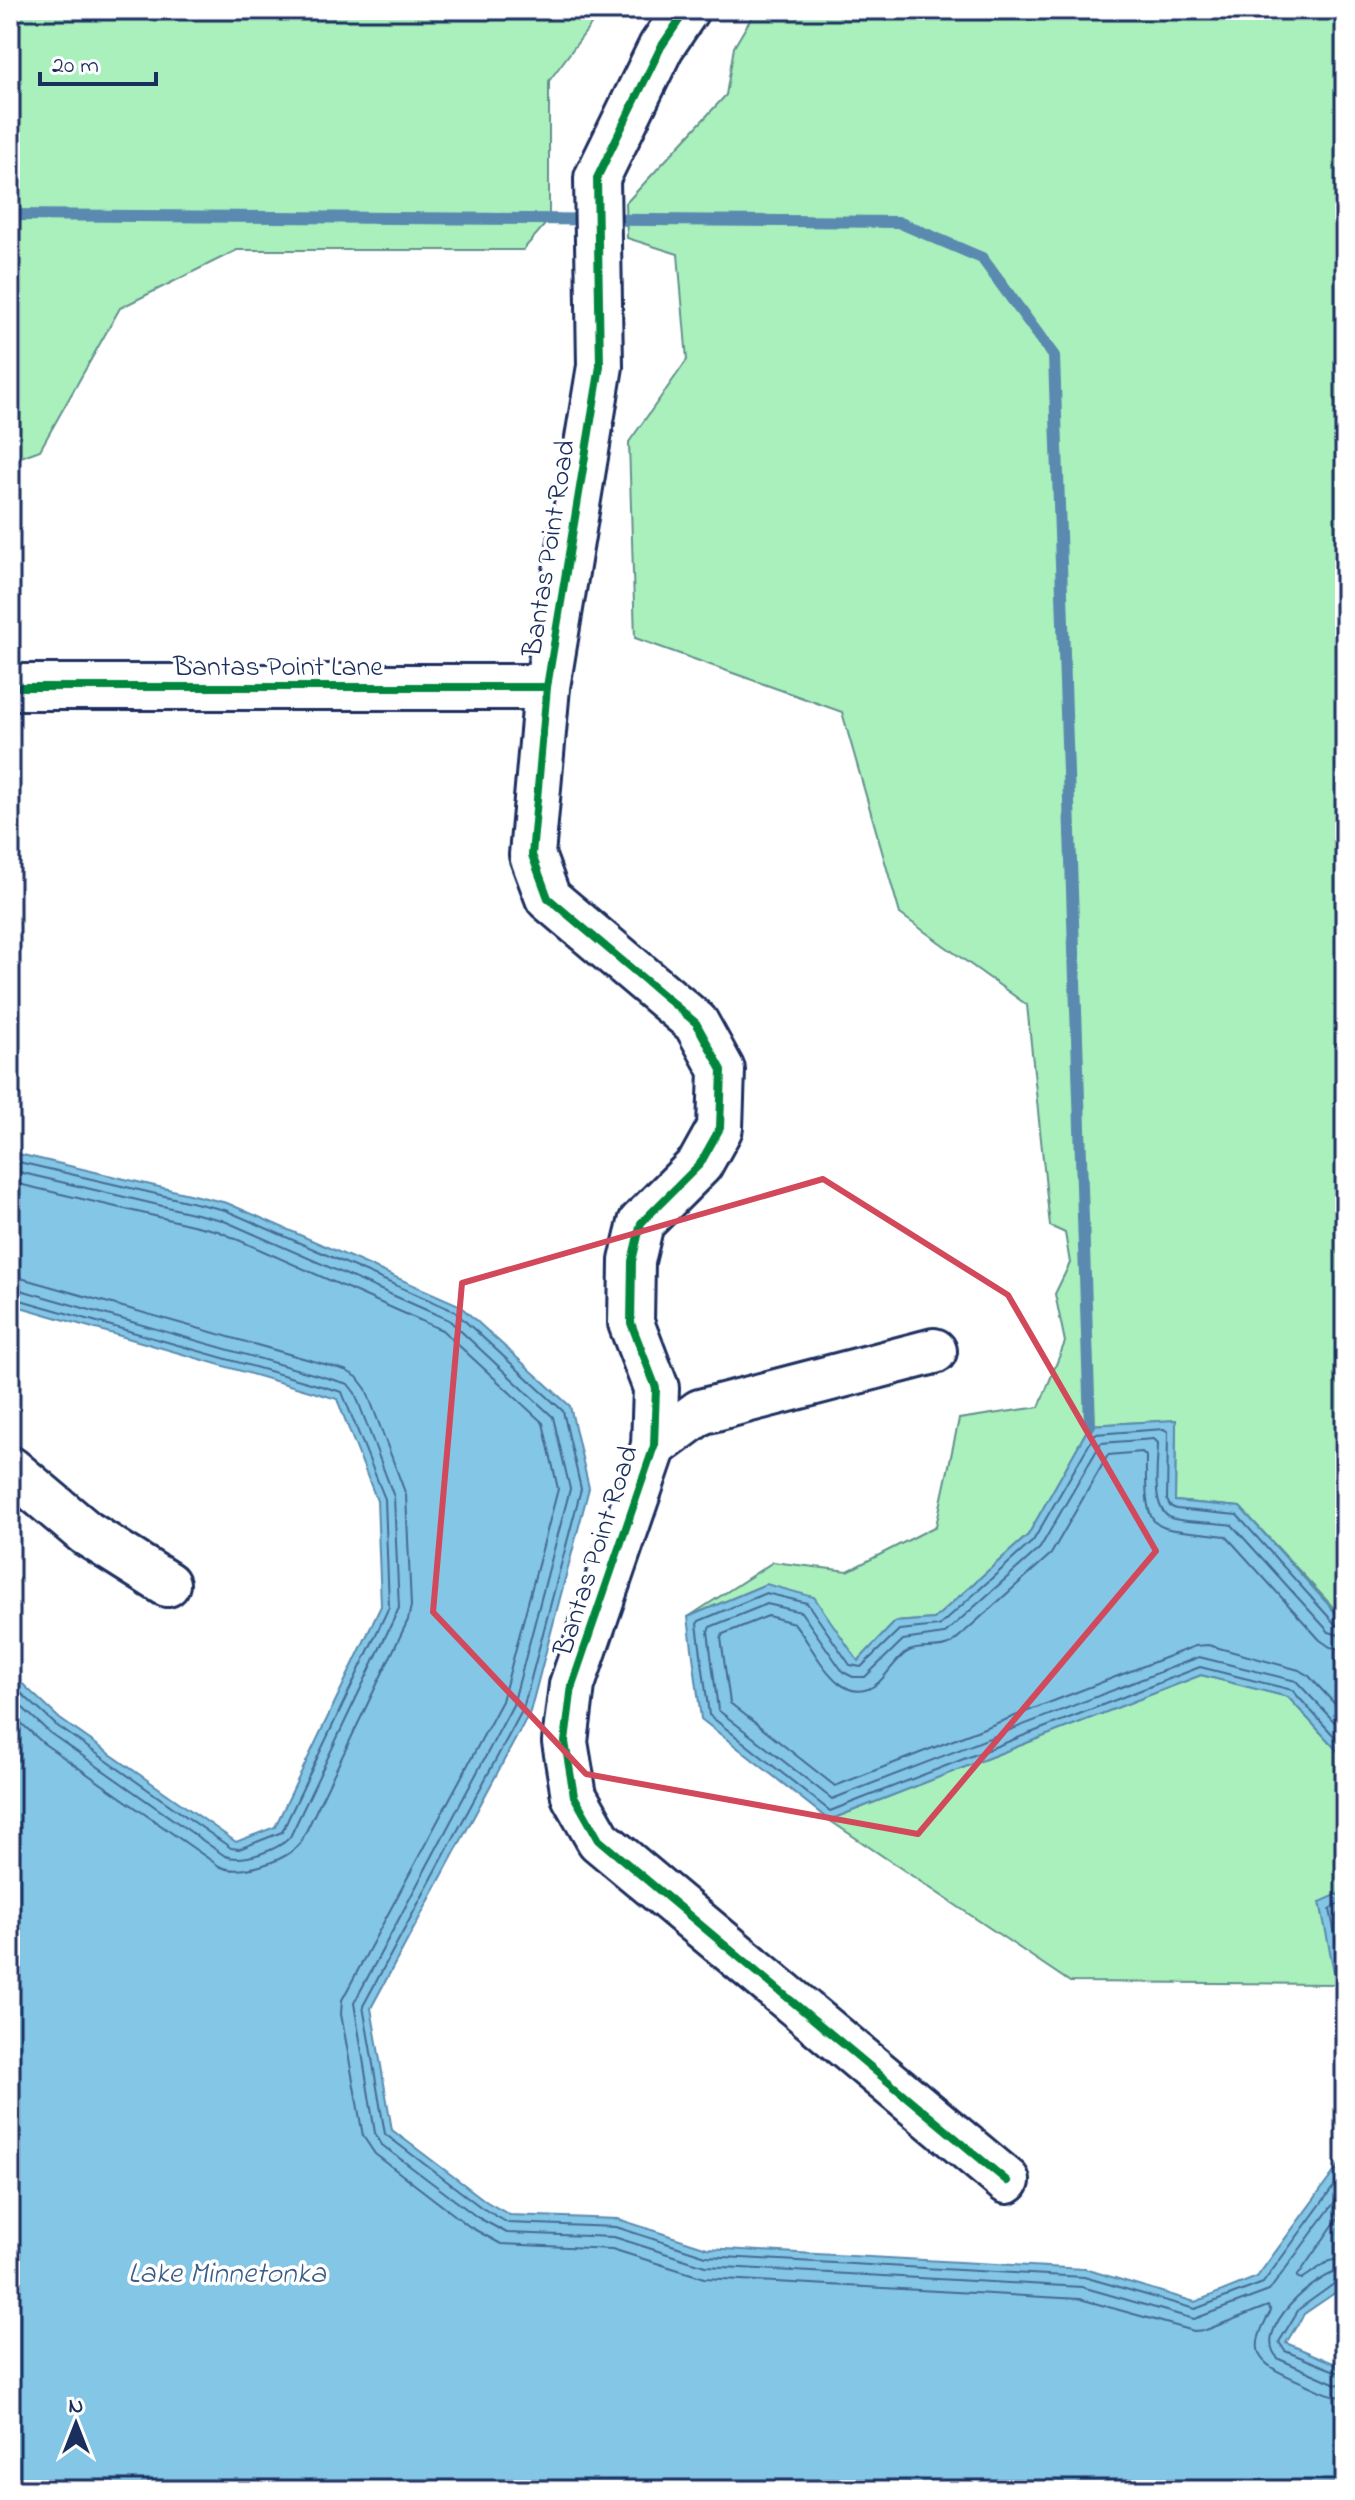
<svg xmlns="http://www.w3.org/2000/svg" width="1355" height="2500" viewBox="0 0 1355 2500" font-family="'Indie Flower',sans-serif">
<rect width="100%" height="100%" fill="#fff"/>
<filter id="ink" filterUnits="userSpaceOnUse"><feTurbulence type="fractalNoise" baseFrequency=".0125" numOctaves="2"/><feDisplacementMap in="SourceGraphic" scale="16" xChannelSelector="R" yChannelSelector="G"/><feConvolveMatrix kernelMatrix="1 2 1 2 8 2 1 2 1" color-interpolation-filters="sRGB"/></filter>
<g filter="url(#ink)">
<g fill="#aaf0bc" stroke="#62908d" stroke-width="2">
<polygon points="10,10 602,10 549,81 549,220 523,250 237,250 120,308 40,450 10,461"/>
<polygon points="756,10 1345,10 1345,1620 1240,1507 1175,1501 1176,1420 1090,1425 1028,1535 934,1619 895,1622 858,1661 766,1584 688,1617 773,1562 848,1571 936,1526 959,1419 1039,1407 1065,1342 1055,1294 1070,1263 1065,1233 1050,1226 1027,1005 900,914 842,712 635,638 629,442 687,360 678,254 627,238 626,203 726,95 734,47"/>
<polygon points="1201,1675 1288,1697 1345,1759 1345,1891 1321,1903 1337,1984 1070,1982 829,1820"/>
</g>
<g fill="#84c6e5" stroke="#5a8aaf" stroke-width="2">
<polygon points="10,1152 227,1203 459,1305 570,1406 589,1488 530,1712 371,2008 392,2130 487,2202 510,2215 618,2219 707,2248 1085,2269 1195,2302 1257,2277 1345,2157 1345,2286 1304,2314 1286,2343 1345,2368 1345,2490 10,2490 10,1672 60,1719 236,1842 275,1827 381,1606 377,1501 337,1399 10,1304"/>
<polygon points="1176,1420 1175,1501 1240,1507 1345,1623 1345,1759 1288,1697 1201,1675 829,1820 701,1719 688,1617 766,1584 814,1597 858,1661 895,1622 934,1619 1028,1535 1090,1425"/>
<polygon points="1345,1891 1345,2026 1320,1902"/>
</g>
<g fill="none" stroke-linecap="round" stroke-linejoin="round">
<g stroke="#456b94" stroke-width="2">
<polyline points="10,1160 225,1210 454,1311 563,1411 581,1489 523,1709 363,2006 385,2134 482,2208 508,2223 616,2227 706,2256 1084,2277 1195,2309 1263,2283 1345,2171"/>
<polyline points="10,1170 222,1220 449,1320 553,1417 570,1489 513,1705 354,2003 375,2133 382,2145 477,2217 507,2233 614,2237 705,2266 1082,2287 1194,2319 1269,2291 1345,2188"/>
<path d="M10 1182 218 1231 442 1330 543 1423 558 1489 502 1701 342 2000 341 2014 363 2136 375 2154 470 2227 501 2244 612 2249 704 2278 1080 2299 1194 2331 1206 2330 1268 2306 1271 2311C1243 2357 1262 2365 1303 2383 1317 2389 1330 2397 1345 2397"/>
<path d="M10 1275 345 1370 357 1377 366 1389 406 1495 411 1606 408 1620 300 1844C285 1861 240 1877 219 1866L43 1743 10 1713"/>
<path d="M10 1287 348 1384 355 1393 394 1497 399 1608 290 1837C278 1850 243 1863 225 1856L50 1733 10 1696"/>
<polyline points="10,1297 342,1392 385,1499 389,1607 282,1832 239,1849 231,1848 56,1725 10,1683"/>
<polyline points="1345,1627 1336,1625 1237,1515 1176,1509 1170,1506 1167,1500 1168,1432 1164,1429 1095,1434 1033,1541 939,1626 899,1630 861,1667 850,1665 807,1603 766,1593 699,1621 697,1624 709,1715 830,1811 1200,1667 1292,1690 1345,1748"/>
<path d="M1345 1637 1329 1632 1232 1525C1213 1522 1193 1523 1174 1519 1149 1513 1158 1463 1158 1443L1154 1439 1101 1443 1040 1548 944 1634 903 1640 865 1677H853L843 1672 801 1612 767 1604 710 1627 708 1631 718 1710 832 1799 1199 1657 1296 1681 1345 1733"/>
<path d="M1345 1649 1330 1647 1320 1640 1226 1536C1151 1525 1145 1542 1146 1456L1142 1452 1108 1455 1051 1554 951 1644C938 1651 921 1645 909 1651 897 1657 888 1674 878 1683 840 1714 813 1645 794 1623L768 1616 723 1634 721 1638 730 1703 835 1786 1195 1646 1208 1645 1299 1670 1309 1676 1345 1715"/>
<polyline points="1345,1900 1330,1909 1345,1985"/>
<polyline points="1345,2208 1297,2277 1302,2279 1329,2261 1345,2258"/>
<path d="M1345 2270C1318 2271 1248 2332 1279 2359L1336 2384 1345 2385"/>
<polyline points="1345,2280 1338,2281 1299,2309 1279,2342 1285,2351 1345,2375"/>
</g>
<polyline stroke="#5a8aaf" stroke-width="12" points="10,215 898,222 982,258 1054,356 1090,1425"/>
<g stroke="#1b2f5e" stroke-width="50">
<g id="minor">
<polyline points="686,10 661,47 597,178 600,366 547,687 532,855 548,898 696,1023 722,1070 720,1128 700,1164 641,1223 632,1261 631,1323 656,1388 654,1446 572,1685 565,1742 574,1796 599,1840 1007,2181"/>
<polyline points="10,687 547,687"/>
<polyline points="654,1446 700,1412 934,1351"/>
<polyline points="10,1469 86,1533 167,1584"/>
</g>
</g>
<use href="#minor" stroke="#fff" stroke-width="44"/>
<g stroke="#fff" stroke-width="13">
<g id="cycleway">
<polyline points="686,10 661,47 597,178 600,366 547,687 532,855 548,898 696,1023 722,1070 720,1128 700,1164 641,1223 632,1261 631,1323 656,1388 654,1446 572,1685 565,1742 574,1796 599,1840 1007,2181"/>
<polyline points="10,687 547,687"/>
</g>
</g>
<use href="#cycleway" stroke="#00873e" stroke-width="8"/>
</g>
</g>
<path fill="none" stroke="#d1495b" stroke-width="6" stroke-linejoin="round" d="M823 1179 1008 1295 1156 1551 918 1834 586 1774 433 1612 462 1283Z"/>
<g text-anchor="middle" stroke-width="7" stroke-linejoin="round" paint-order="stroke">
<g font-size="28" fill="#1b2f5e" stroke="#fff">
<text transform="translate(547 548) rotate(-81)" y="10">Bantas Point Road</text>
<text x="278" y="675">Bantas Point Lane</text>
<text transform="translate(594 1550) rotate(-72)" y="10">Bantas Point Road</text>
</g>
<g font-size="30" font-style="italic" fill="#3a5c86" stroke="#fff">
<text x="227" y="2282">Lake Minnetonka</text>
</g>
</g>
<rect width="1355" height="2500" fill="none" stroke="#fff" stroke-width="40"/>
<rect x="20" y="20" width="1315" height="2460" fill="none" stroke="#1b2f5e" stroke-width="3" filter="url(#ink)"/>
<g transform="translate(76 2424)" stroke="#ffffff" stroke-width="6" paint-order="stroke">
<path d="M0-6L14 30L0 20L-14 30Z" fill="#1b2f5e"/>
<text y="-12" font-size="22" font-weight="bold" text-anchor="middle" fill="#1b2f5e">N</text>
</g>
<path d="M40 72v12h116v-12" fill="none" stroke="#1b2f5e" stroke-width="4"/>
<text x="52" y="72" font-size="24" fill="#1b2f5e" stroke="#ffffff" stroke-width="6" paint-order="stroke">20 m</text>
</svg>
